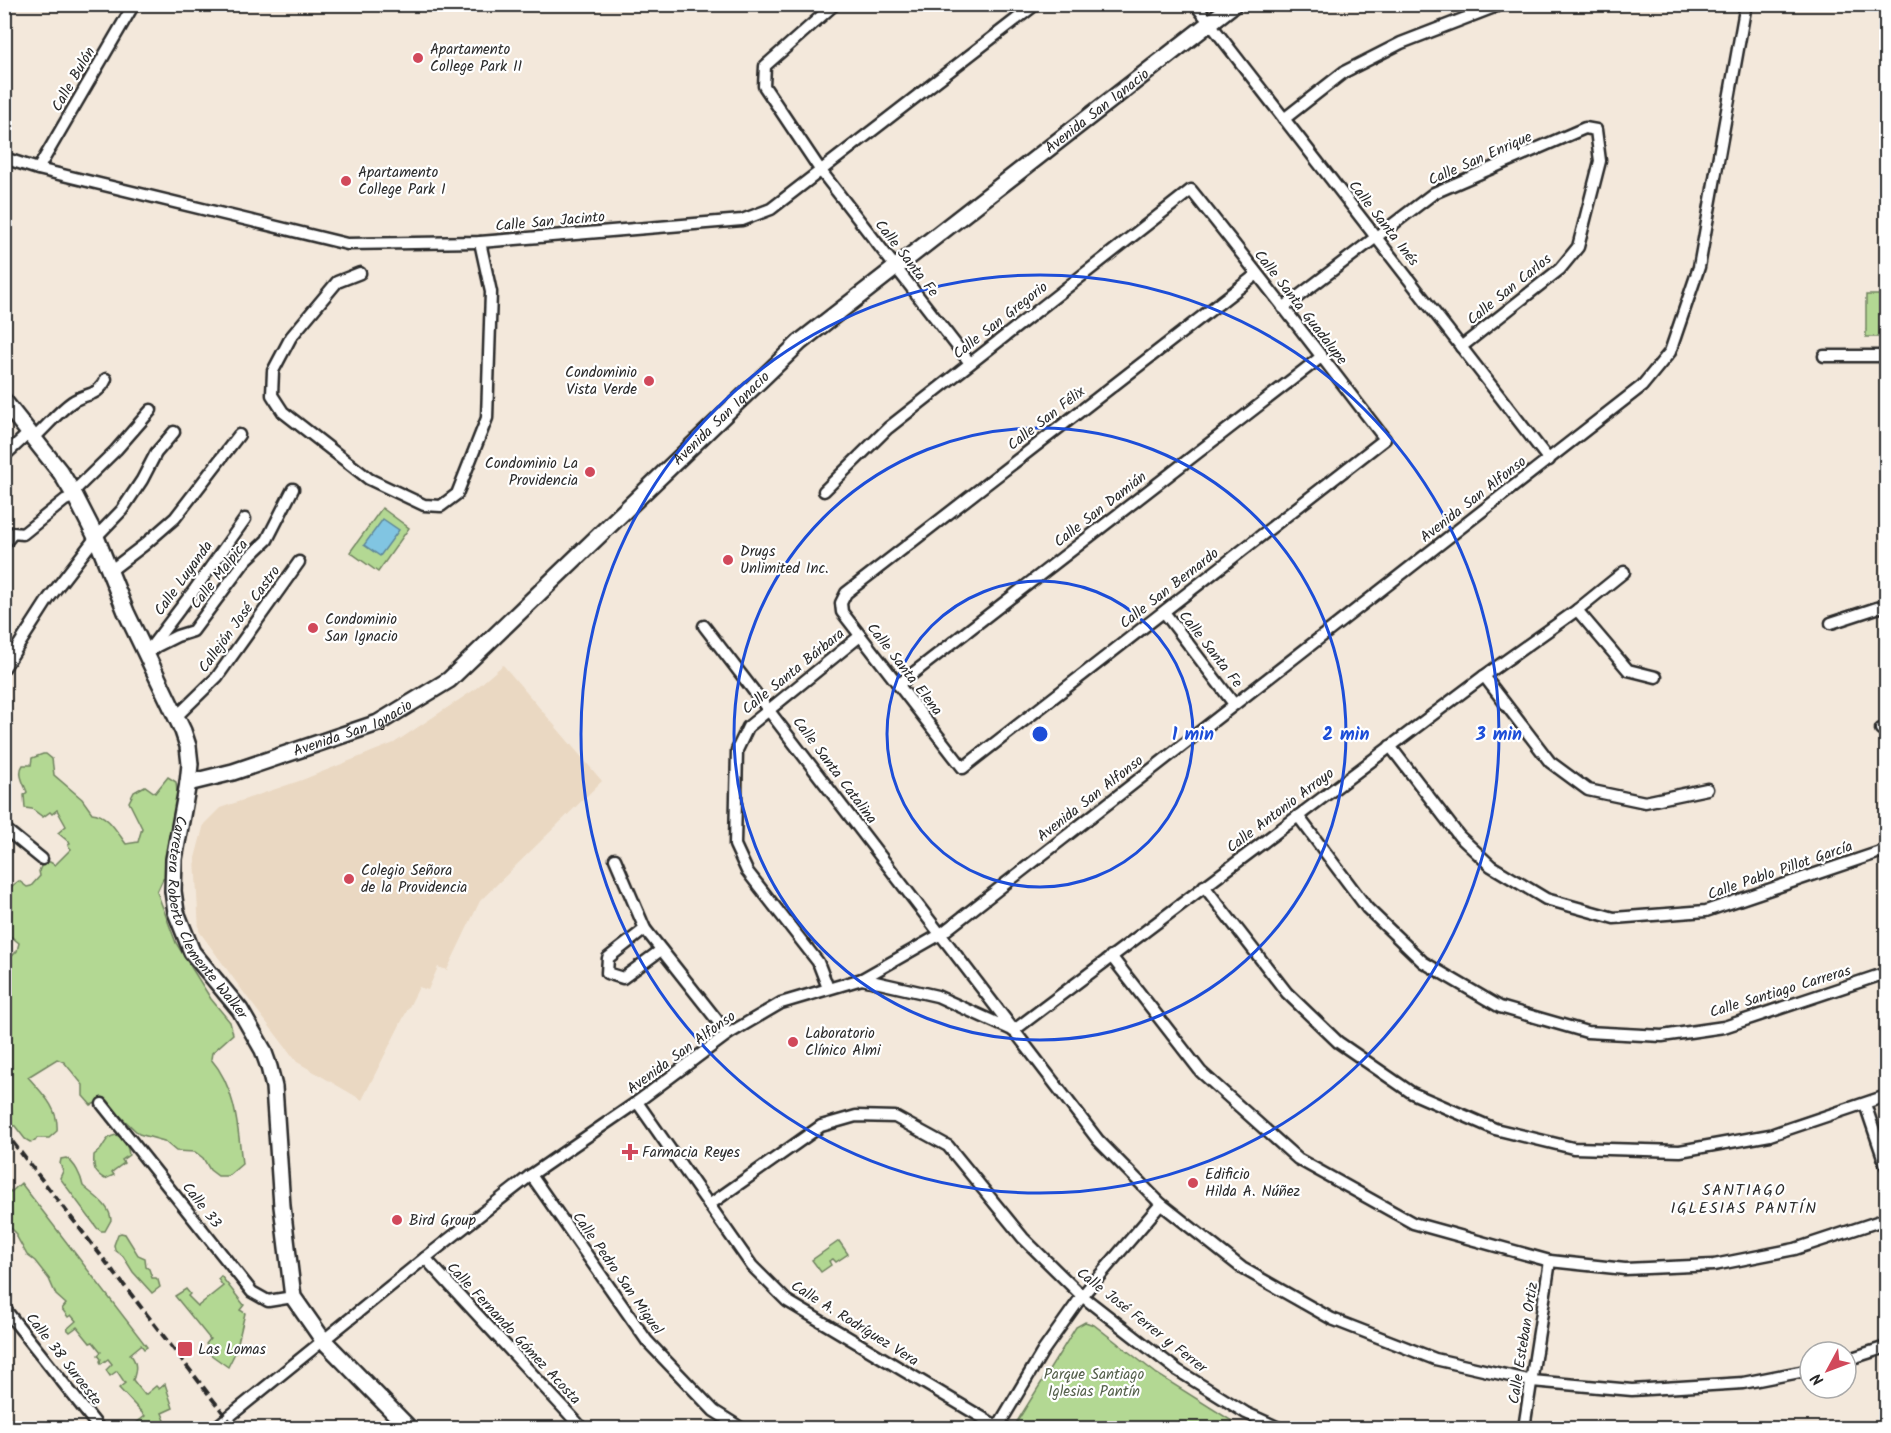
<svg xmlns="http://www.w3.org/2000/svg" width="1891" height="1433" viewBox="0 0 1891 1433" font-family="Kalam,sans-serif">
<rect width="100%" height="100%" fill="#f3e8db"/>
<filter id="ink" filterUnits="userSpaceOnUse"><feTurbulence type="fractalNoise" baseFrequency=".0167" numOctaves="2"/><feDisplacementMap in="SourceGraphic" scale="12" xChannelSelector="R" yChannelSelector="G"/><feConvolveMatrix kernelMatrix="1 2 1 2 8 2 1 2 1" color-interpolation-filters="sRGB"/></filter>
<g filter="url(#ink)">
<polygon fill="#ead8c2" points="503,665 602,781 480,901 447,970 438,967 428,990 419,987 362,1100 297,1062 250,1001 199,931 195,858 204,824 220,808 302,780 394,743 474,690"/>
<g fill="#b3d893" stroke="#6f825f" stroke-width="1.5">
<rect x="1866" y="295" width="20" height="42"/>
<polygon points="382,508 409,528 378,572 350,552"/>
<path d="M43 754H46L52 759 54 775 82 799 92 813C108 814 117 832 126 844L138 842 142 828 129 802 134 792 145 786 155 793 168 777 176 782 178 803 168 841 173 869 163 879 157 892 176 943 211 999 230 1022 233 1034 212 1053 211 1059C236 1088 238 1128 242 1164L228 1176H218L210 1170 203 1158 195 1152 176 1151 164 1141 139 1134 116 1112 98 1102 91 1105 83 1096V1085L64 1062 57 1059 28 1077C42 1093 59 1108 57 1131L49 1138H37L35 1141 30 1142 25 1139 15 1126 10 1125 5 1119V956L10 958 17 951 19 943 9 935 5 934V894L6 895 12 886 19 881 27 887 31 886 40 876 39 871 43 862H50L55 865 71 849 68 846 70 843 58 833 66 826 57 810 52 814 50 812 43 817 32 809 25 808 24 795 27 792C24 784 17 773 23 765H31L32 758Z"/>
<path d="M116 1135C125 1138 128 1146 129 1155L122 1160 124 1163 112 1172 114 1175 105 1179C94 1173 93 1167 94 1155 96 1153 99 1151 101 1149 106 1142 106 1137 116 1135Z"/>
<path d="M66 1158C75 1163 81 1176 83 1186 94 1196 110 1205 111 1220L105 1231H101L97 1228 60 1178 63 1171 60 1164 61 1159Z"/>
<path d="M21 1183 147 1347 144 1349 141 1345 130 1354C137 1362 137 1369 133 1380L145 1395 156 1386 159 1389 165 1384 173 1408 162 1413 166 1423 150 1426V1428H130L145 1416 119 1388 125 1383 117 1371 110 1376 106 1370 112 1364 108 1359 101 1364 100 1361 101 1359 98 1355 101 1352 93 1342 90 1343 77 1327 70 1332 67 1329 76 1321 71 1315 68 1317 62 1309 66 1304 56 1295 49 1279 35 1261 27 1255 17 1237V1234L10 1227 8 1219 5 1216V1185L11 1192Z"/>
<polygon points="121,1233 125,1234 138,1255 145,1258 146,1267 149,1269 152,1278 156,1278 158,1280 160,1287 152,1293 133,1272 123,1256 115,1250 114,1245 118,1234"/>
<polygon points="839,1241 848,1254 836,1262 833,1259 829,1261 831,1265 821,1272 812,1260"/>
<polygon points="221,1276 244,1305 240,1310 245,1313 236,1351 228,1367 207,1352 210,1349 206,1344 210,1339 175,1296 186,1289 190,1294 188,1296 198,1306 223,1286 218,1279"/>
<polygon points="1085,1322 1094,1325 1157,1374 1232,1421 1229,1428 1013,1428 1076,1327"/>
</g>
<polygon fill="#81c5e2" stroke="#5f8799" stroke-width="1.5" points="383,519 399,530 380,556 364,545"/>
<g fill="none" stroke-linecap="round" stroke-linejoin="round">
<g stroke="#2b2b2b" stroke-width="15">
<g id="street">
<polyline points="835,4 765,66 764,86 821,171 970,363"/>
<polyline points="1195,4 1549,460"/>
<polyline points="1284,119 1344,72 1401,43 1502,4"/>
<polyline points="4,158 38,169 347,244 480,242 742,220 771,209 1036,4"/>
<polyline points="38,169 134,4"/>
<polyline points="360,273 337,282 291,337 273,371 272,395 283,412 369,479 424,505 441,506 457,494 487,418 491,292 480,242"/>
<polyline points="1283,308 1434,193 1585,128 1596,130 1600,161 1578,247 1560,269 1461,347"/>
<polyline points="1824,356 1886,356"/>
<path d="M34 438C47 426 59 411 72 402 86 392 97 398 106 379"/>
<polyline points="4,456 30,432"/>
<path d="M824 491 888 428 1191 190C1257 272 1321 356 1385 439L963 768 842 612 841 603 846 593 1257 274"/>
<polyline points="73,492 116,450 151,410"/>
<polyline points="4,544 13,533 23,534 65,500 75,496"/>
<polyline points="110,571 144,545 175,518 239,435"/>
<polyline points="1577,610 1628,670 1656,677"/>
<polyline points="1164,612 1234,704"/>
<polyline points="1831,623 1886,605"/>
<polyline points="704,626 1098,1140 1161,1204 1242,1268 1332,1319 1435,1359 1532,1381 1632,1390 1743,1383 1810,1370"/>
<polyline points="151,647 195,589 245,519"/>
<polyline points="146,655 157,646 177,636 193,631 246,560 267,540 293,489"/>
<polyline points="4,668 49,598 96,537 122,510 142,480 156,453 174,432"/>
<polyline points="1484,676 1550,762 1588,790 1645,802 1707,789"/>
<polyline points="898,685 1321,357"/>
<polyline points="176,717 217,677 299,562"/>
<polyline points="1881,729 1886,728"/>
<polyline points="1390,746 1459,836 1491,866 1546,899 1614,918 1706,911 1886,850"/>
<polyline points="1298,816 1367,908 1423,962 1500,1007 1587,1032 1662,1036 1724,1027 1886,973"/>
<polyline points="4,828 42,859"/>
<polyline points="615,859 645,929 728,1034"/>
<polyline points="1204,886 1287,993 1338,1042 1412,1093 1495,1129 1573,1148 1680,1151 1770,1135 1886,1096"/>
<polyline points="645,929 608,958 607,973 623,978 661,950"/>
<polyline points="1111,956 1201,1072 1298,1159 1413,1223 1550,1261 1625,1269 1714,1265 1795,1249 1886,1219"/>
<polyline points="862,979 937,996 1010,1029"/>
<polyline points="828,988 818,962 747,871 735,845 737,750 748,727 860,636"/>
<polyline points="1013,1031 1484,676 1577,610 1624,572"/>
<polyline points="637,1102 752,1266 787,1301 998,1427"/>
<polyline points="102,1104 252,1292 268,1301 293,1297"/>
<polyline points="1865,1104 1886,1166"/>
<polyline points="531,1175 647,1341 714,1411 741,1428"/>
<polyline points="709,1205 821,1126 856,1116 895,1117 948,1146 1023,1238 1082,1296 1177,1370 1246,1413 1279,1428"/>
<polyline points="425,1258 582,1428"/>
<polyline points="4,1308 99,1428"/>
<polyline points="1846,1360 1886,1347"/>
<polyline points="215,1428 425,1258 531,1175 637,1102 728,1034 781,1003 862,979 941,934 1642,386 1670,352 1699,267 1746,4"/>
<polyline points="997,1428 1043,1351 1082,1296 1161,1204"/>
<polyline points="1524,1428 1550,1261"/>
</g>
</g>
<g stroke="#2b2b2b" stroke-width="20">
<g id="secondary">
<path id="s1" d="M4 401 61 473 75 496 96 537 126 612 183 731 188 746 190 764 188 783 174 859 173 891 176 912 192 952 240 1010 263 1050 269 1067 274 1087 282 1206 293 1297 323 1340 409 1428"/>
<path id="s2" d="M188 783 233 772 378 723 449 680 800 342 1234 4"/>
</g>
</g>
<use href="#street" stroke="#fff" stroke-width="10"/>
<use href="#secondary" stroke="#fff" stroke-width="15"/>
<polyline stroke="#2b2b2b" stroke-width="4" stroke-dasharray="9 4.5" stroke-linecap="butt" points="4,1131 235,1428"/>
</g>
</g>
<g fill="none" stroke="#1d4ed8" stroke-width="3">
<circle cx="1040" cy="734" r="153"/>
<circle cx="1040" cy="734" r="306"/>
<circle cx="1040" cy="734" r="459"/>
</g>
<g fill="#d1495b" stroke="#fff" stroke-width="2">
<circle cx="418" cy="58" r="6"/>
<circle cx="346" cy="181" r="6"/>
<circle cx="649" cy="381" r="6"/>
<circle cx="590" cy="472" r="6"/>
<circle cx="728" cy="560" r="6"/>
<circle cx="313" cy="628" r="6"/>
<circle cx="349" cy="879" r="6"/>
<circle cx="793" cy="1042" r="6"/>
<path d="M627 1143h6v6h6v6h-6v6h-6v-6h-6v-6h6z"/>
<circle cx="1193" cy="1183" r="6"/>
<circle cx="397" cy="1220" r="6"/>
<rect x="177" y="1341" width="16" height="16" rx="3"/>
</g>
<g text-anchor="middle" stroke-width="4.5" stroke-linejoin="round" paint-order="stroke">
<g font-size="15" fill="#2b2b2b" stroke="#fff" text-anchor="start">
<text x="430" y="54">Apartamento<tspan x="430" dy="17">College Park II</tspan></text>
<text x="358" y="177">Apartamento<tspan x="358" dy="17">College Park I</tspan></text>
<text x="637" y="377" text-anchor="end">Condominio<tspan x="637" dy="17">Vista Verde</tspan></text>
<text x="578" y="468" text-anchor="end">Condominio La<tspan x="578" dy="17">Providencia</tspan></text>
<text x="740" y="556">Drugs<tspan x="740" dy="17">Unlimited Inc.</tspan></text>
<text x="325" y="624">Condominio<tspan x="325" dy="17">San Ignacio</tspan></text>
<text x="361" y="875">Colegio Señora<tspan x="361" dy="17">de la Providencia</tspan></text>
<text x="805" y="1038">Laboratorio<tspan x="805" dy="17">Clínico Almi</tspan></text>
<text x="642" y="1157">Farmacia Reyes</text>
<text x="1205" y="1179">Edificio<tspan x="1205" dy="17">Hilda A. Núñez</tspan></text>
<text x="409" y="1225">Bird Group</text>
<text x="198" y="1354">Las Lomas</text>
</g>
<g font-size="15" fill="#2b2b2b" stroke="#fff">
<text transform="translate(73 79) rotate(-60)" y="5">Calle Bulón</text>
<text dy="5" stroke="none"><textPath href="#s2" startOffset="1146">Avenida San Ignacio</textPath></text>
<text transform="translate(1480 158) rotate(-24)" y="5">Calle San Enrique</text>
<text transform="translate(550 221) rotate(-5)" y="5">Calle San Jacinto</text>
<text transform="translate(1384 223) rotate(52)" y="5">Calle Santa Inés</text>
<text transform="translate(907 258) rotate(52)" y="5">Calle Santa Fe</text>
<text transform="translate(1509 289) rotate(-39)" y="5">Calle San Carlos</text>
<text transform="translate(1301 307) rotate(52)" y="5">Calle Santa Guadalupe</text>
<text transform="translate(1000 320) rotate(-38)" y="5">Calle San Gregorio</text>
<text dy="5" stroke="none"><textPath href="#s2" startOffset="660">Avenida San Ignacio</textPath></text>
<text transform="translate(1046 418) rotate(-38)" y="5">Calle San Félix</text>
<text transform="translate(1473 499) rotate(-38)" y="5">Avenida San Alfonso</text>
<text transform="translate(1100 509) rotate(-38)" y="5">Calle San Damián</text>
<text transform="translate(219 574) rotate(-52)" y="5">Calle Malpica</text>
<text transform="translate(183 578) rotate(-54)" y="5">Calle Luyanda</text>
<text transform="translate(1169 588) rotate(-38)" y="5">Calle San Bernardo</text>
<text transform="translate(239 619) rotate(-54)" y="5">Callejón José Castro</text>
<text transform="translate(1211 649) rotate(52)" y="5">Calle Santa Fe</text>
<text transform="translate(905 669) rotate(52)" y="5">Calle Santa Elena</text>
<text transform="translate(793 671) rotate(-39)" y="5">Calle Santa Bárbara</text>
<text dy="5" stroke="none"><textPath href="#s2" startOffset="174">Avenida San Ignacio</textPath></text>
<text transform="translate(835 770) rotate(53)" y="5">Calle Santa Catalina</text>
<text transform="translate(1090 798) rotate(-38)" y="5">Avenida San Alfonso</text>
<text transform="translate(1280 810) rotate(-37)" y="5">Calle Antonio Arroyo</text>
<text transform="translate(1780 870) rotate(-19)" y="5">Calle Pablo Pillot García</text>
<text dy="5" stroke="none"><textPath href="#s1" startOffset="576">Carretera Roberto Clemente Walker</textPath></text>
<text transform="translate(1780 991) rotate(-17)" y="5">Calle Santiago Carreras</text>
<text transform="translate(681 1052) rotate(-36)" y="5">Avenida San Alfonso</text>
<text transform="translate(202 1205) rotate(52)" y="5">Calle 33</text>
<text transform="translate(618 1273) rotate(55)" y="5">Calle Pedro San Miguel</text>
<text transform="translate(1142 1320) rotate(38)" y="5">Calle José Ferrer y Ferrer</text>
<text transform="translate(855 1323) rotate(32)" y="5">Calle A. Rodríguez Vera</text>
<text transform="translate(514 1333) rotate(47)" y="5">Calle Fernando Gómez Acosta</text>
<text transform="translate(1523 1343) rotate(-81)" y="5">Calle Esteban Ortiz</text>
<text transform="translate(64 1359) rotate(52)" y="5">Calle 38 Suroeste</text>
</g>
<g font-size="15" fill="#545f4a" stroke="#fff">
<text x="1094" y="1379">Parque Santiago<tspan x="1094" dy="17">Iglesias Pantín</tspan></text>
</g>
<g font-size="16" letter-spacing="1.5" fill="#2b2b2b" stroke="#fff">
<text x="1744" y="1195">SANTIAGO<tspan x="1744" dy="18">IGLESIAS PANTÍN</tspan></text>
</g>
</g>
<circle cx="1040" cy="734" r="9" fill="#1d4ed8" stroke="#fff" stroke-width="3"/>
<g font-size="18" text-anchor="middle" font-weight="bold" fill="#1d4ed8" stroke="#fff" stroke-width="4.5" stroke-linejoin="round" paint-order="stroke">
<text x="1193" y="740">1 min</text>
<text x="1346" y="740">2 min</text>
<text x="1499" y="740">3 min</text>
</g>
<rect width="1891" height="1433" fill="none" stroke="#fff" stroke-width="24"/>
<rect x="12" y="12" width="1867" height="1409" fill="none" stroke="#2b2b2b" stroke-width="2" filter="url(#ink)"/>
<g transform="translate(1828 1370) rotate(229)"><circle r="28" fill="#ffffff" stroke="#aaaaaa" stroke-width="1.5"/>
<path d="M0-4.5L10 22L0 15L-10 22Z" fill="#d1495b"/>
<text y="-9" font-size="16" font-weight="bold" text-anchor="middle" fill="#2b2b2b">N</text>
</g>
</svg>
